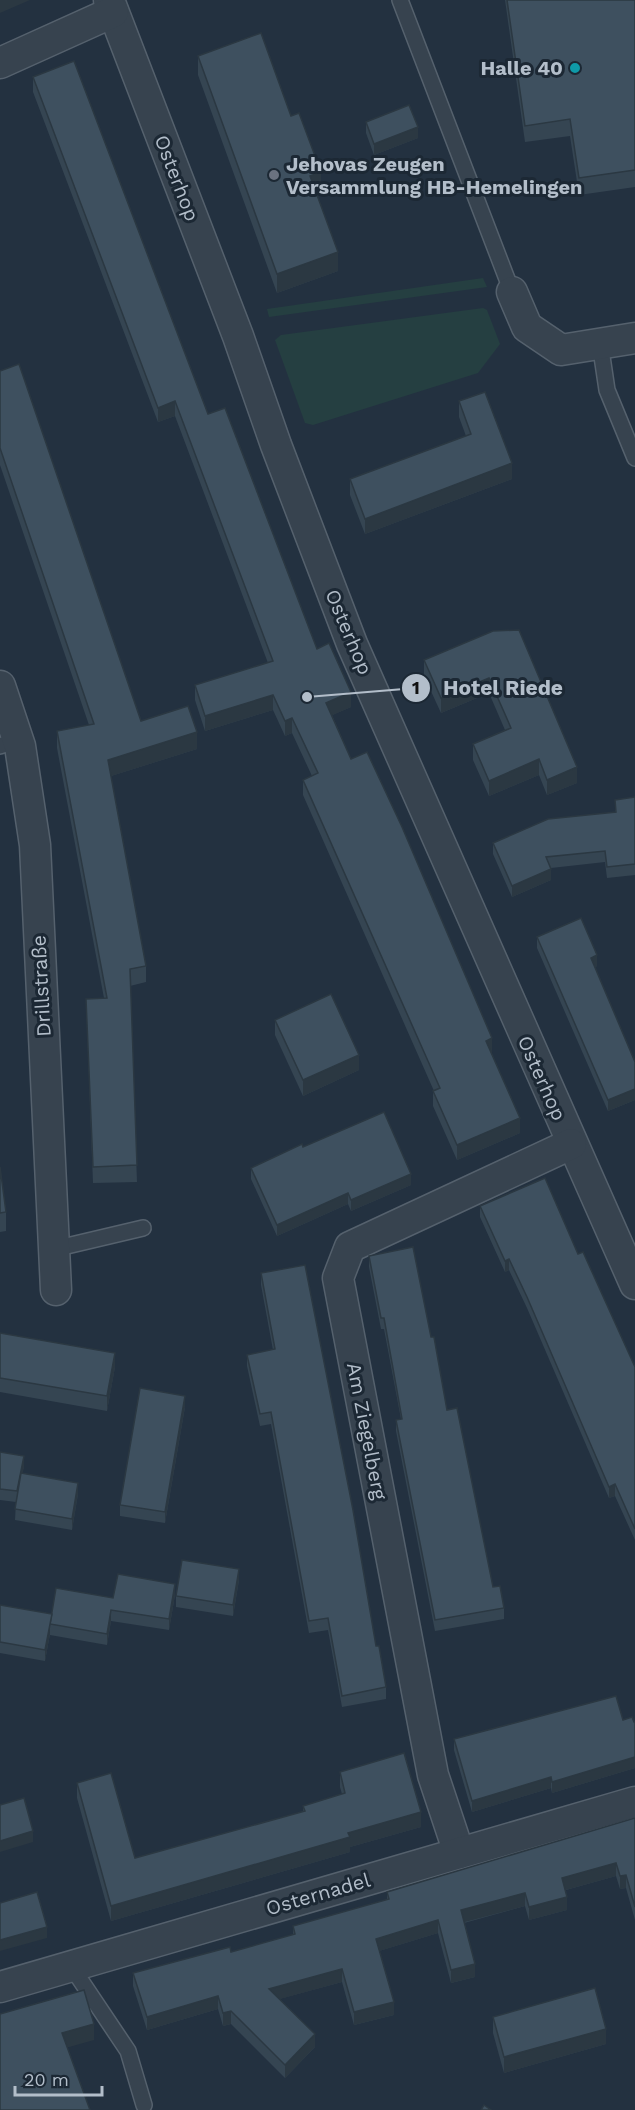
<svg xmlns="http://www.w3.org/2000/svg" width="635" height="2110" viewBox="0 0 635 2110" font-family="'Work Sans',sans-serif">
<rect width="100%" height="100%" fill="#233140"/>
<g fill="#253f41">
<polygon points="483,278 487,287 269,317 267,309"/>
<polygon points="483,308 487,310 500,344 478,373 313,425 305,423 275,340 281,335"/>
</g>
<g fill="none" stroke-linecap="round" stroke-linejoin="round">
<g stroke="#55616d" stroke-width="18">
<g id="service">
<polyline points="400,0 512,292"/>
<polyline points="600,343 607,390 635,458"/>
<polyline points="0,746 18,740"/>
<polyline points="54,1249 143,1228"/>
<polyline points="71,1966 128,2051 144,2105"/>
</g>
</g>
<g stroke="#55616d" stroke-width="33">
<g id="minor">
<polyline points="109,0 238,336 276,445 352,644 635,1284"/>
<polyline points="0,63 113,12"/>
<polyline points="512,292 527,327 561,350 635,338"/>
<polyline points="0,686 20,746 35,845 56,1290"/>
<polyline points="459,1853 433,1775 338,1278 350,1247 571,1144"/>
<polyline points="0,1987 635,1802"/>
</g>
</g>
<use href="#service" stroke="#37434f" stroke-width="15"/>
<use href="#minor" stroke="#37434f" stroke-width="30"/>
</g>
<g fill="#354552">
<polygon points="505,0 635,0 635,187 579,195 570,136 525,142"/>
<polygon points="198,56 291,116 321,191 316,193 338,271 277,293 198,75"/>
<polygon points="33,77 208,414 317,649 351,707 332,715 351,759 492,1053 491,1054 520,1133 457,1160 433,1106 433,1091 434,1091 303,795 303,780 312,776 292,733 285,736 273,710 205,731 195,700 195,685 268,663 175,416 158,422 33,92"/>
<polygon points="366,122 418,138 374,155 366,133"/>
<polygon points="0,371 141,721 197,749 111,776 146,966 146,982 130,986 137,1182 93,1183 86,999 104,998 57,748 57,731 89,725 0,465"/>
<polygon points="459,401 512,479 365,534 350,495 350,479 466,436 459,417"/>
<polygon points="493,631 577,783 547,795 539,775 489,796 473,760 473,744 505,730 489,693 441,713 424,676 424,660"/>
<polygon points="635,797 635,875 607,878 605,862 551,868 551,880 512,897 493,854 493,843 615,812 615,800"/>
<polygon points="537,937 597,966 595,967 635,1062 635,1100 608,1111 537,948"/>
<polygon points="275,1020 359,1070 303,1096 275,1035"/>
<polygon points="303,1147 411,1185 351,1211 348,1204 277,1236 251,1179 251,1168"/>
<polygon points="0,1167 6,1212 6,1231 0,1232"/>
<polygon points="480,1206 578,1254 635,1367 635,1540 615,1496 609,1498 527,1308 509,1270 505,1272 480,1217"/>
<polygon points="369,1256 431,1337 447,1410 493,1587 504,1608 504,1619 435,1631 396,1431 396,1420 401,1419 384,1329 381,1329 369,1267"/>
<polygon points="261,1273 376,1646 386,1687 386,1699 342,1707 328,1630 309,1633 271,1424 260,1426 247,1366 247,1355 273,1350 261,1285"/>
<polygon points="0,1333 115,1367 107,1411 0,1392"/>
<polygon points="185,1407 165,1523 120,1516 120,1505"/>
<polygon points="0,1452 24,1467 22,1473 78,1494 72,1530 15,1520 16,1502 0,1500"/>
<polygon points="239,1580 233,1616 176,1607 176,1596"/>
<polygon points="175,1595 169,1630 111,1621 107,1645 50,1635 50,1634 45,1661 0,1653 0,1605 52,1614 113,1598"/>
<polygon points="623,1720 635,1722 635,1768 552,1793 551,1788 472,1812 454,1750 454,1739"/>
<polygon points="340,1772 421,1827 350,1847 350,1852 111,1921 77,1798 77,1783 135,1858 303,1812 303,1806 342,1794 340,1787"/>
<polygon points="635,1818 635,1920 626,1888 620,1889 616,1876 566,1890 567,1910 529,1920 525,1906 464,1923 475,1977 451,1983 438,1933 379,1951 394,2015 354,2025 342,1982 279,1999 315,2047 285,2078 231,2024 223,2026 218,2009 147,2030 133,1986 133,1973 231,1952 293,1935 293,1926 387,1900 387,1892"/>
<polygon points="493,2017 606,2044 504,2073 493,2033"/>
</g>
<g fill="#2b3842">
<polygon points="0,0 30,0 0,13"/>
<polygon points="418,127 418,138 374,155 374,144"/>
<polygon points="321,172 321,191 310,195 310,176"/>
<polygon points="338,252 338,271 277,293 277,274"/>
<polygon points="175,401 175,416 158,422 158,408"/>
<polygon points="512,463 512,479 365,534 365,519"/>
<polygon points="489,678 489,693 441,713 441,698"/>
<polygon points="351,692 351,707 326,718 326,703"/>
<polygon points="273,695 273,710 205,731 205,716"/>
<polygon points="292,718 292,733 285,736 285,721"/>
<polygon points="197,732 197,749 108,777 108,760"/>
<polygon points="539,759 539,775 489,796 489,781"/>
<polygon points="577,767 577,783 547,795 547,780"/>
<polygon points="551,869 551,880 512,897 512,886"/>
<polygon points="597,955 597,966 591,969 591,958"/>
<polygon points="492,1038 492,1053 486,1056 486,1041"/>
<polygon points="359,1055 359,1070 303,1096 303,1080"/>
<polygon points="635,1089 635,1100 608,1111 608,1100"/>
<polygon points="520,1118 520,1133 457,1160 457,1145"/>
<polygon points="411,1174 411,1185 351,1211 351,1200"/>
<polygon points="348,1193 348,1204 277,1236 277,1225"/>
<polygon points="509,1259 509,1270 505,1272 505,1261"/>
<polygon points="115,1353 115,1367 107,1411 107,1396"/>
<polygon points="185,1396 185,1407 165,1523 165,1512"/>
<polygon points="24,1456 24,1467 17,1503 17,1491"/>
<polygon points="78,1483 78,1494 72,1530 72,1519"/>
<polygon points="615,1484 615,1496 609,1498 609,1487"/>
<polygon points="239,1569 239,1580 233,1616 233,1605"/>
<polygon points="175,1584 175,1595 169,1630 169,1619"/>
<polygon points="111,1610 111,1621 107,1645 107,1634"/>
<polygon points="50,1624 50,1634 45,1661 45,1650"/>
<polygon points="635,1757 635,1768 552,1793 552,1782"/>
<polygon points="551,1777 551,1788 472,1812 472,1801"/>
<polygon points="421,1812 421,1827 350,1847 350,1852 111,1921 111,1906 348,1833"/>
<polygon points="33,1831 33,1842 0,1852 0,1841"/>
<polygon points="616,1863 616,1876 562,1891 562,1878"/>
<polygon points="626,1875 626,1888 620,1889 620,1876"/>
<polygon points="525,1893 525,1906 461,1923 461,1910"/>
<polygon points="567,1897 567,1910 529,1920 529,1907"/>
<polygon points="438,1920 438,1933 376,1952 376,1939"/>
<polygon points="47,1927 47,1938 0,1951 0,1940"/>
<polygon points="475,1964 475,1977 451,1983 451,1970"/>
<polygon points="342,1969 342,1982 269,2002 269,1989"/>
<polygon points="218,1996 218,2009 147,2030 147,2017"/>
<polygon points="394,2002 394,2015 354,2025 354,2012"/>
<polygon points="231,2011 231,2024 223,2026 223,2013"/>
<polygon points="94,2024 94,2040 62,2049 62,2033"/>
<polygon points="606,2029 606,2044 504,2073 504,2057"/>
<polygon points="315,2034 315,2047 285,2078 285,2065"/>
</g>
<g fill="#3e505f" stroke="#2b3842" stroke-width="1.5">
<polygon points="507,0 635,0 635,170 579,178 570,119 525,126"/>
<polygon points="261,33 291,116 299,113 321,172 310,176 338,252 277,274 198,56"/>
<polygon points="74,61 208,414 225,408 317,649 329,643 351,692 326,703 351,759 367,752 402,827 492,1038 486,1041 520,1118 457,1145 433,1091 440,1088 303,780 318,773 292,718 285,721 273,695 205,716 195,685 273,661 175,401 158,408 33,77"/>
<polygon points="409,105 418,127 374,144 366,122"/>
<polygon points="19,364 141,721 188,706 197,732 108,760 146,966 130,969 137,1165 93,1167 86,999 107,998 57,731 94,724 0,448 0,371"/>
<polygon points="485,392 512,463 365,519 350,479 471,434 459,401"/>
<polygon points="519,630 577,767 547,780 539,759 489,781 473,744 511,728 489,678 441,698 424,660 493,631"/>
<polygon points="635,797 635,864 607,867 605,851 546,857 551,869 512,886 493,843 548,819 616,812 615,800"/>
<polygon points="581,918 597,955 591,958 635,1062 635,1089 608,1100 537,937"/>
<polygon points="331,994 359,1055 303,1080 275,1020"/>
<polygon points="384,1112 411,1174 351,1200 348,1193 277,1225 251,1168 302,1144 303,1147"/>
<polygon points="0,1167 6,1212 0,1213"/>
<polygon points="545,1178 578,1254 583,1252 635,1367 635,1529 615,1484 609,1487 527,1297 509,1259 505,1261 480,1206"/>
<polygon points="413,1247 431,1337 434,1337 447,1410 457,1408 493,1587 500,1586 504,1608 435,1620 396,1420 402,1419 384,1318 381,1318 369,1256"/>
<polygon points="305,1265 353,1510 376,1646 379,1646 386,1687 342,1696 328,1618 309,1621 271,1412 260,1414 247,1355 275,1349 261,1273"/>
<polygon points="0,1333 115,1353 107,1396 0,1378"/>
<polygon points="140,1388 185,1396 165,1512 120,1505"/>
<polygon points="0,1452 24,1456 17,1491 0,1489"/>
<polygon points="21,1473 78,1483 72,1519 15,1509"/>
<polygon points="182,1560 239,1569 233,1605 176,1596"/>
<polygon points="118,1574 175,1584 169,1619 111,1610 107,1634 50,1624 56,1588 113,1598"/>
<polygon points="0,1605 52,1614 45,1650 0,1642"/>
<polygon points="616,1696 623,1720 632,1717 634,1722 635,1722 635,1757 552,1782 551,1777 472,1801 454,1739"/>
<polygon points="404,1753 421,1812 348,1833 350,1837 111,1906 77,1783 111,1773 135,1858 305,1811 303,1806 345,1793 340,1772"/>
<polygon points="24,1798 33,1831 0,1841 0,1805"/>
<polygon points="635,1818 635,1907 626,1875 620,1876 616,1863 562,1878 567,1897 529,1907 525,1893 461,1910 475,1964 451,1970 438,1920 376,1939 394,2002 354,2012 342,1969 269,1989 315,2034 285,2065 231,2011 223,2013 218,1996 147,2017 133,1973 230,1947 231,1952 295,1934 293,1926 389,1899 387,1892"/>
<polygon points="37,1892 47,1927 0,1940 0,1903"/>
<polygon points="595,1988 606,2029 504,2057 493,2017"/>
<polygon points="84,1990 94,2024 62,2033 90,2110 0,2110 0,2014"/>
<polygon points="484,2105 491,2110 481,2110"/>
</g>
<circle fill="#0f9aa8" stroke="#1c2834" stroke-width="2" cx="575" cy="68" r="6"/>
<circle fill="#6b7280" stroke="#1c2834" stroke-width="2" cx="274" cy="175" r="6"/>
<g text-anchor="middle" stroke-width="6" stroke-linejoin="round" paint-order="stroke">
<g font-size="20" font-weight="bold" fill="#b3beca" stroke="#1c2834" text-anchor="end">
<text x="563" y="75">Halle 40</text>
<text x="286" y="171" text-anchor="start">Jehovas Zeugen<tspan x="286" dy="23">Versammlung HB-Hemelingen</tspan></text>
</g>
<g font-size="20" fill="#b3beca" stroke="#1c2834">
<text transform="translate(177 178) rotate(69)" y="7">Osterhop</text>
<text transform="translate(349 632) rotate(67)" y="7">Osterhop</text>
<text transform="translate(41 986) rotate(-93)" y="7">Drillstraße</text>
<text transform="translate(542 1078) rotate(66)" y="7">Osterhop</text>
<text transform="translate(367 1431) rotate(79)" y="7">Am Ziegelberg</text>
<text transform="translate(318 1894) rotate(-16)" y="7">Osternadel</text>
</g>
</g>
<path fill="none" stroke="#b3beca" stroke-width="2" d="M307 697L416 688"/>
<g fill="#b3beca" stroke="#1c2834" stroke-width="2">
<circle cx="307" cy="697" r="6"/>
<circle cx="416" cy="688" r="15"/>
</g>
<g font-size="18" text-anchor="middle" font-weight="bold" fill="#111">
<text x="416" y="694">1</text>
</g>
<g font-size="21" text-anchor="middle" font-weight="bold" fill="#b3beca" stroke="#1c2834" stroke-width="6" stroke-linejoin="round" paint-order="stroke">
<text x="503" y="695">Hotel Riede</text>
</g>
<path d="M15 2086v9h87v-9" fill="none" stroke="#b3beca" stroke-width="3"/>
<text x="24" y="2086" font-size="18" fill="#b3beca" stroke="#1c2834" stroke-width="4.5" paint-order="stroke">20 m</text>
</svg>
